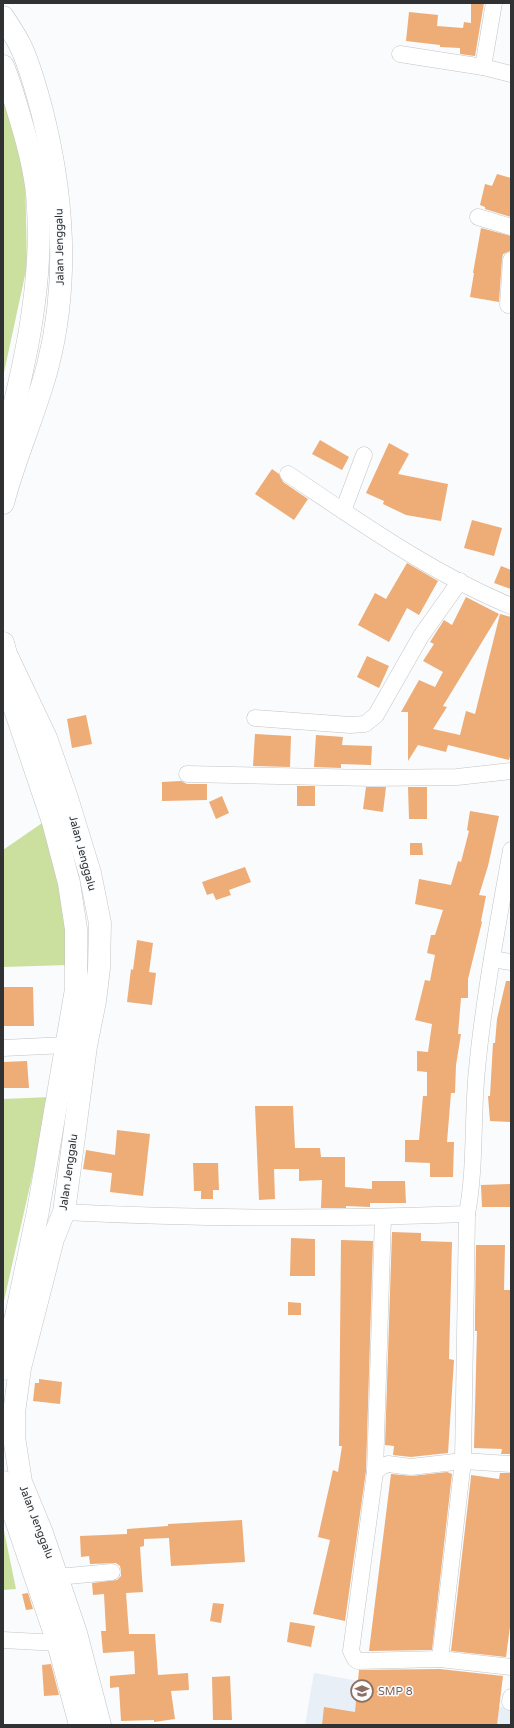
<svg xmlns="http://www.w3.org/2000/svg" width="514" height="1728" viewBox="0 0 514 1728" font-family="'Varela Round',sans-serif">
<rect width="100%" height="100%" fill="#f9fbfd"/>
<polygon fill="#e8eff7" points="314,1673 511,1709 511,1725 305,1725"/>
<g fill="#cbe09f">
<polygon points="3,86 25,167 27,266 3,377"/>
<polygon points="45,821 62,890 68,965 3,967 3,850"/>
<polygon points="50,1097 3,1305 3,1099"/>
<polygon points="3,1526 16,1589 3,1590"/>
</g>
<g fill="#eeac76">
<polygon points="471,3 484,3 475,56 460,54 460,48 440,47 440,45 406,41 409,12 438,15 437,26 463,28 464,22 471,23"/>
<polygon points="497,174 511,178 511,217 485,209 485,207 480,205 485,184 492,186"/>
<polygon points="481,228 511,236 510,251 503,254 502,259 499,302 470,297 474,273 473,273"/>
<polygon points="320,440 349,457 342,470 312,454"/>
<polygon points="389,443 409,454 398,474 448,484 441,521 406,515 383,504 384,501 366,493"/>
<polygon points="272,469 279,474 283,482 308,499 294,520 255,494"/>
<polygon points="472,520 502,528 494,556 464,548"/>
<polygon points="407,563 438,581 419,615 407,608 389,642 358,625 375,593 386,599"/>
<polygon points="501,566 511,570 511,589 494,583"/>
<polygon points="466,597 499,614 443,706 447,707 433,729 460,735 466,711 475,714 500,614 511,617 511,752 509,760 448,745 446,752 418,745 408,761 408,712 401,712 419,680 435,687 443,672 423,661 434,644 430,642 444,620 452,625"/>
<polygon points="367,656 389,666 379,688 357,677"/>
<polygon points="86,715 92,744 72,748 67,719"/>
<polygon points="255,734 291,736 290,767 253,766"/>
<polygon points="316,735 343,737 342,745 372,746 371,765 341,764 341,768 314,767"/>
<polygon points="181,781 187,784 207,784 207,800 162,801 162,782"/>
<rect x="297" y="786" width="18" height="20"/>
<polygon points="366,787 386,787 383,812 363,809"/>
<polygon points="408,787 427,787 427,819 409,819"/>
<polygon points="222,796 229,813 216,819 209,802"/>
<polygon points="470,811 499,816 488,866 479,895 486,896 481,921 482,922 468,979 468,998 461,998 458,1034 461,1034 456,1065 455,1093 451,1093 447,1142 454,1142 453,1177 430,1177 430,1163 405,1162 405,1140 419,1140 423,1096 427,1096 427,1072 417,1071 417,1051 428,1052 432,1024 415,1020 425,980 430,981 435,955 427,953 431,935 435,935 443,910 415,904 419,879 451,885 458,861 461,862 469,831 467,830"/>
<polygon points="410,843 422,843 423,855 410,855"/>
<polygon points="245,867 251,882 229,890 231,895 216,900 213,893 207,895 202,882"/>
<polygon points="137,940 153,943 149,972 156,973 152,1005 127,1002 131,969 133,970"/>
<polygon points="506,981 511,981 511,1122 490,1121 488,1096 490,1096 493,1043 495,1043 497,1019"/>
<polygon points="3,987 33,987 34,1026 3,1026"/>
<polygon points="27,1061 29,1088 3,1088 3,1062"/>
<polygon points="255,1106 293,1106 295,1148 320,1148 321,1157 345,1157 345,1187 372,1189 372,1181 405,1181 406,1203 370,1203 370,1207 346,1206 346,1208 321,1208 322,1180 299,1181 299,1169 274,1169 275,1199 259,1200"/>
<polygon points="117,1130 150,1134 143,1196 110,1192 112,1173 83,1169 86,1150 115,1155"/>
<polygon points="193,1163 218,1163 219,1190 213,1190 213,1199 201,1199 201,1191 194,1191"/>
<polygon points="511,1184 511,1207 482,1207 481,1185"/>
<polygon points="392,1232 421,1233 421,1241 452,1242 449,1359 454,1360 448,1453 411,1457 393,1455 394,1446 385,1445"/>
<polygon points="291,1238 315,1239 315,1276 290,1276"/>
<polygon points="341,1240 373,1241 366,1471 345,1621 313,1614 330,1540 318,1537 333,1470 338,1472 342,1446 339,1446"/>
<polygon points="476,1245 505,1245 504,1290 511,1290 511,1454 501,1454 502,1449 474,1448 477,1331 475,1331 475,1315"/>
<polygon points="288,1302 301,1303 301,1315 288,1315"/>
<polygon points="39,1379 62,1382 60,1404 33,1401 35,1383 39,1383"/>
<polygon points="447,1472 452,1474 432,1650 369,1651 391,1474 412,1476"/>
<polygon points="500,1473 511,1473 511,1619 506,1657 451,1651 471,1477 471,1475 499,1479"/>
<polygon points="242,1520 245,1562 171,1566 169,1538 144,1539 144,1546 140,1547 143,1592 126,1593 129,1634 155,1634 158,1675 188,1673 189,1690 171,1691 175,1719 154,1722 154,1720 121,1721 119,1687 110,1688 110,1676 135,1674 134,1651 103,1653 101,1631 106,1631 104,1594 93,1595 92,1583 117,1580 121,1576 121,1571 120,1566 116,1563 90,1564 89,1556 81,1557 80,1536 127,1534 127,1529 168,1526 168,1524"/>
<polygon points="28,1593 33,1609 26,1610 22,1594"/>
<polygon points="213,1603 224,1604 221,1623 210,1621"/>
<polygon points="290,1622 315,1626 311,1647 287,1642"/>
<polygon points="51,1664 59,1695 44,1696 42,1665"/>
<polygon points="440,1669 503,1676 497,1725 322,1725 324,1707 355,1712 359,1670"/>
<polygon points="230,1676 232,1720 213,1720 212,1677"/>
</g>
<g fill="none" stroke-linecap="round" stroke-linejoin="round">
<g stroke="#c2c4c6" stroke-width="17">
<g id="street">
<polyline points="400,54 483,67 511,74"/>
<polyline points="483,67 494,3"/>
<polyline points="478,217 511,227"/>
<polyline points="508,305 511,260"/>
<path d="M288 474C360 522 431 573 511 606"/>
<polyline points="343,511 364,455"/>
<polyline points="255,718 350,725 365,724 376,715 421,636 460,581"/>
<polyline points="187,774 371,778 457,777 511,771"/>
<polyline points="492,959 511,962"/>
<polyline points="3,1048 66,1045"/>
<path d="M64 1212C198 1219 332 1219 467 1214 476 1166 472 1117 477 1069 484 996 498 923 511 850"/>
<polyline points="383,1217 375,1472 351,1651 355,1659 358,1661 440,1659 511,1667"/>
<polyline points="375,1472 381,1467 388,1464 411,1467 463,1461 511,1464"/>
<polyline points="57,1577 112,1572"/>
<polyline points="3,1640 58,1643"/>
<polyline points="440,1659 463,1461 467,1214"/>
<polyline points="510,1702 511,1697"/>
</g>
</g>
<g stroke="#c2c4c6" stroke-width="23">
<g id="primary">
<path d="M3 17C9 26 15 35 20 45 30 65 36 89 42 111 63 194 69 282 48 365 36 412 15 456 3 503"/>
<path d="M3 66C10 83 15 101 20 118 29 147 37 177 38 208 43 290 23 372 3 451"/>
<polyline points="3,643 6,654 46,738 67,798 90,873 100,923 99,968 95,1001 86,1046 64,1212 53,1239 20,1368 14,1413 14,1437 21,1482 42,1533 76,1633 100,1725"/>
<polyline points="3,1369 16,1316 38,1211 76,989 76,929 69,883 53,822 5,680"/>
<polyline points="3,1482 58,1643 80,1725"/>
</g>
</g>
<use href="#street" stroke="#fff" stroke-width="16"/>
<use href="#primary" stroke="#fff" stroke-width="22"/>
</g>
<defs>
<g id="school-ring" transform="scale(1.15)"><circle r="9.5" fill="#f9fbfd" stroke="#8d6e63" stroke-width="1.5"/><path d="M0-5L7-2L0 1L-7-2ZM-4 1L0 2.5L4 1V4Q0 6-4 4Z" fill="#8d6e63"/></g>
</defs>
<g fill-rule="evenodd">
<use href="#school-ring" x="362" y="1691"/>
</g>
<g text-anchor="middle" stroke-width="3" stroke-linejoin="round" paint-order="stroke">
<g font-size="11" fill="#303132" stroke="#f9fbfd">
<text transform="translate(59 247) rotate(-91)" y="4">Jalan Jenggalu</text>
<text transform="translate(83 853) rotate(75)" y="4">Jalan Jenggalu</text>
<text transform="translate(68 1172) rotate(-82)" y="4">Jalan Jenggalu</text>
<text transform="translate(37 1522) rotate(69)" y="4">Jalan Jenggalu</text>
</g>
<g font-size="11" fill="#785e54" stroke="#f9fbfd" text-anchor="start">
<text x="378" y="1695">SMP 8</text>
</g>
</g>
<rect width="514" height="1728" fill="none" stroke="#303132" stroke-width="8"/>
</svg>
